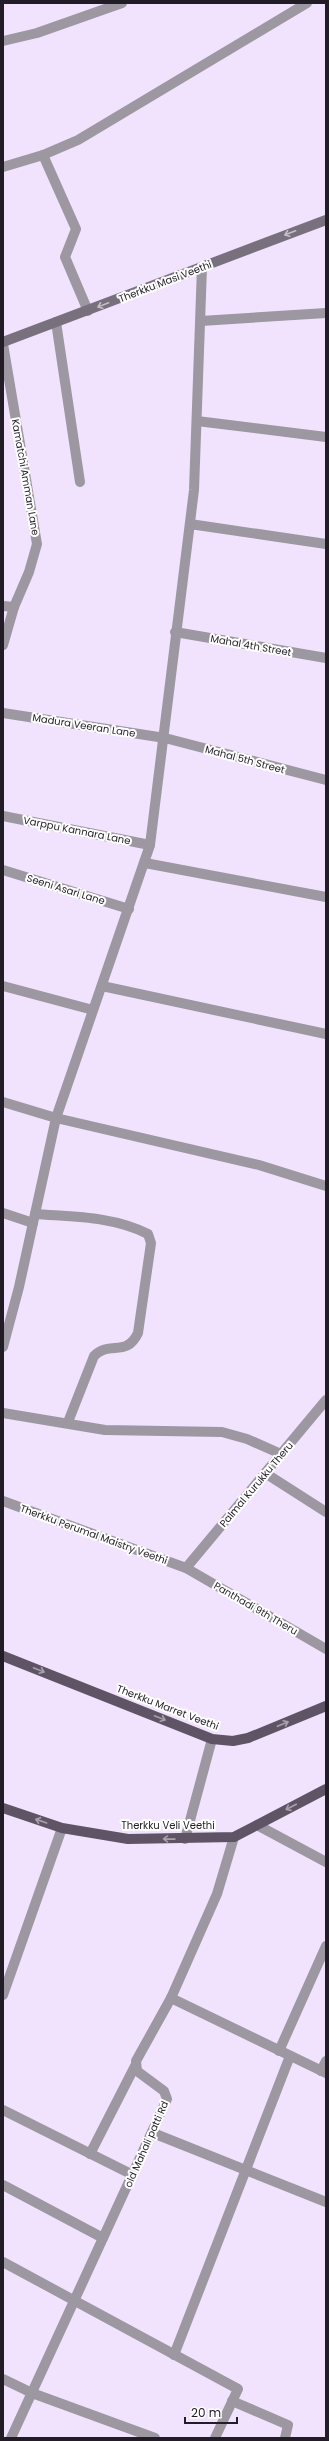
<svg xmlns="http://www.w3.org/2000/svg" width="329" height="2441" viewBox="0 0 329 2441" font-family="Poppins,sans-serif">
<rect width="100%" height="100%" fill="#f1e3fd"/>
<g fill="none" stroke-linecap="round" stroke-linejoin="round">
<g stroke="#9d97a1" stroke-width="10">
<polyline points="3,41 37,33 122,3"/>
<polyline points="43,155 76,229 65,257 88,311"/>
<polyline points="3,167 43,155 78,140 307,3"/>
<polyline points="201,321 326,313"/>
<polyline points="56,322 80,482"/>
<polyline points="3,344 37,544 29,572 14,607"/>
<polyline points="197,421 326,437"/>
<polyline points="190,524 326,544"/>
<polyline points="3,606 14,607 3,645"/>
<polyline points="175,632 326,658"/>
<polyline points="3,713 165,738 326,780"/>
<polyline points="3,816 150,845"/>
<polyline points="145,863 326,897"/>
<polyline points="3,870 129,909"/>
<polyline points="3,986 93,1010"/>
<polyline points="102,986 326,1034"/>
<polyline points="3,1102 56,1118 259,1165 326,1186"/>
<polyline points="3,1213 33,1223"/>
<path d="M35 1214C73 1217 113 1216 148 1234L151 1243 138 1333C126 1358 110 1340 94 1356L68 1422"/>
<polyline points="3,1347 19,1287 56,1118 150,845 194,490 202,267"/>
<polyline points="3,1413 105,1430 222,1432 247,1439 281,1454"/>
<polyline points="265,1473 326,1512"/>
<polyline points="3,1501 186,1568 326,1649"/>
<polyline points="186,1568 326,1400"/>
<polyline points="257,1825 326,1862"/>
<polyline points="185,1839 212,1739"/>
<polyline points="3,1995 62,1828"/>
<polyline points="171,1998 326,2073"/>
<polyline points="279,2051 326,1946"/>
<polyline points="321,2071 326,2061"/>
<polyline points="3,2110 133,2175"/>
<polyline points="153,2133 326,2202"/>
<polyline points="90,2154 135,2066"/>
<polyline points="3,2185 103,2238"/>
<polyline points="3,2262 238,2389 215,2438"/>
<polyline points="174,2355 290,2056"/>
<polyline points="3,2379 32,2393 155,2438"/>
<polyline points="232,2401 288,2425 285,2438"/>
<polyline points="11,2438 167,2099 164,2091 137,2071 136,2061 171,1998 217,1894 234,1837"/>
</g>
<polyline stroke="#79707e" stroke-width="10" points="3,342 326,220"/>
<g stroke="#5f5466" stroke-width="10">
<polyline points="3,1656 212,1739 233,1741 248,1738 326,1706"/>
<polyline points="3,1808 62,1828 128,1839 234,1837 326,1789"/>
</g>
</g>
<defs><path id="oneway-shaft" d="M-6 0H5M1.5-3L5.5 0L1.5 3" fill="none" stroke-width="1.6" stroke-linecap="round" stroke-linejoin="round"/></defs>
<g stroke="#c3bfc5">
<use href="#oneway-shaft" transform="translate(290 233) rotate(159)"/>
<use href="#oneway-shaft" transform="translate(103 305) rotate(158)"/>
</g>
<g stroke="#a7a1ab">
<use href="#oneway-shaft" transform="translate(39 1670) rotate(22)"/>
<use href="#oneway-shaft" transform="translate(160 1718) rotate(22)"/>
<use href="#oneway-shaft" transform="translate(283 1724) rotate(-23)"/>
<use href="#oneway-shaft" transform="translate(291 1807) rotate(153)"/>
<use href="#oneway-shaft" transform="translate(41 1821) rotate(-161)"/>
<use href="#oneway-shaft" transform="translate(169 1839) rotate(-179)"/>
</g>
<g text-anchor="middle" stroke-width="4" stroke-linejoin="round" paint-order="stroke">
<g font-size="10" fill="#211c25" stroke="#fff">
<text transform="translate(165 281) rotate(-21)" y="4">Therkku Masi Veethi</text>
<text transform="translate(26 477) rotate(80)" y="4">Kamatchi Amman Lane</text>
<text transform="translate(251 645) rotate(10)" y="4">Mahal 4th Street</text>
<text transform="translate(84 725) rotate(9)" y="4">Madura Veeran Lane</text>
<text transform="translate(245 759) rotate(15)" y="4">Mahal 5th Street</text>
<text transform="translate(77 830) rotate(11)" y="4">Varppu Kannara Lane</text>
<text transform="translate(66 889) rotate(17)" y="4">Seeni Asari Lane</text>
<text transform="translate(256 1484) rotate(-50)" y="4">Palmal Kurukku Theru</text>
<text transform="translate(94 1534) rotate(20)" y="4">Therkku Perumal Maistry Veethi</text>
<text transform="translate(256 1608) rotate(30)" y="4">Panthadi 9th Theru</text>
<text transform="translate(168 1707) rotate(21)" y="4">Therkku Marret Veethi</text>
<text x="168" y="1829">Therkku Veli Veethi</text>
<text transform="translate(146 2144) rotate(-66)" y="4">old Mahali patti Rd</text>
</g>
</g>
<rect width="329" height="2441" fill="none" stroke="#211c25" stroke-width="8"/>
<path d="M185 2417v6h52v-6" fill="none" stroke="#211c25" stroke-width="2"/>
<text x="191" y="2417" font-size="12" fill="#211c25" stroke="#ffffff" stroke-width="3" paint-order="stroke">20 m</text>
</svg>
